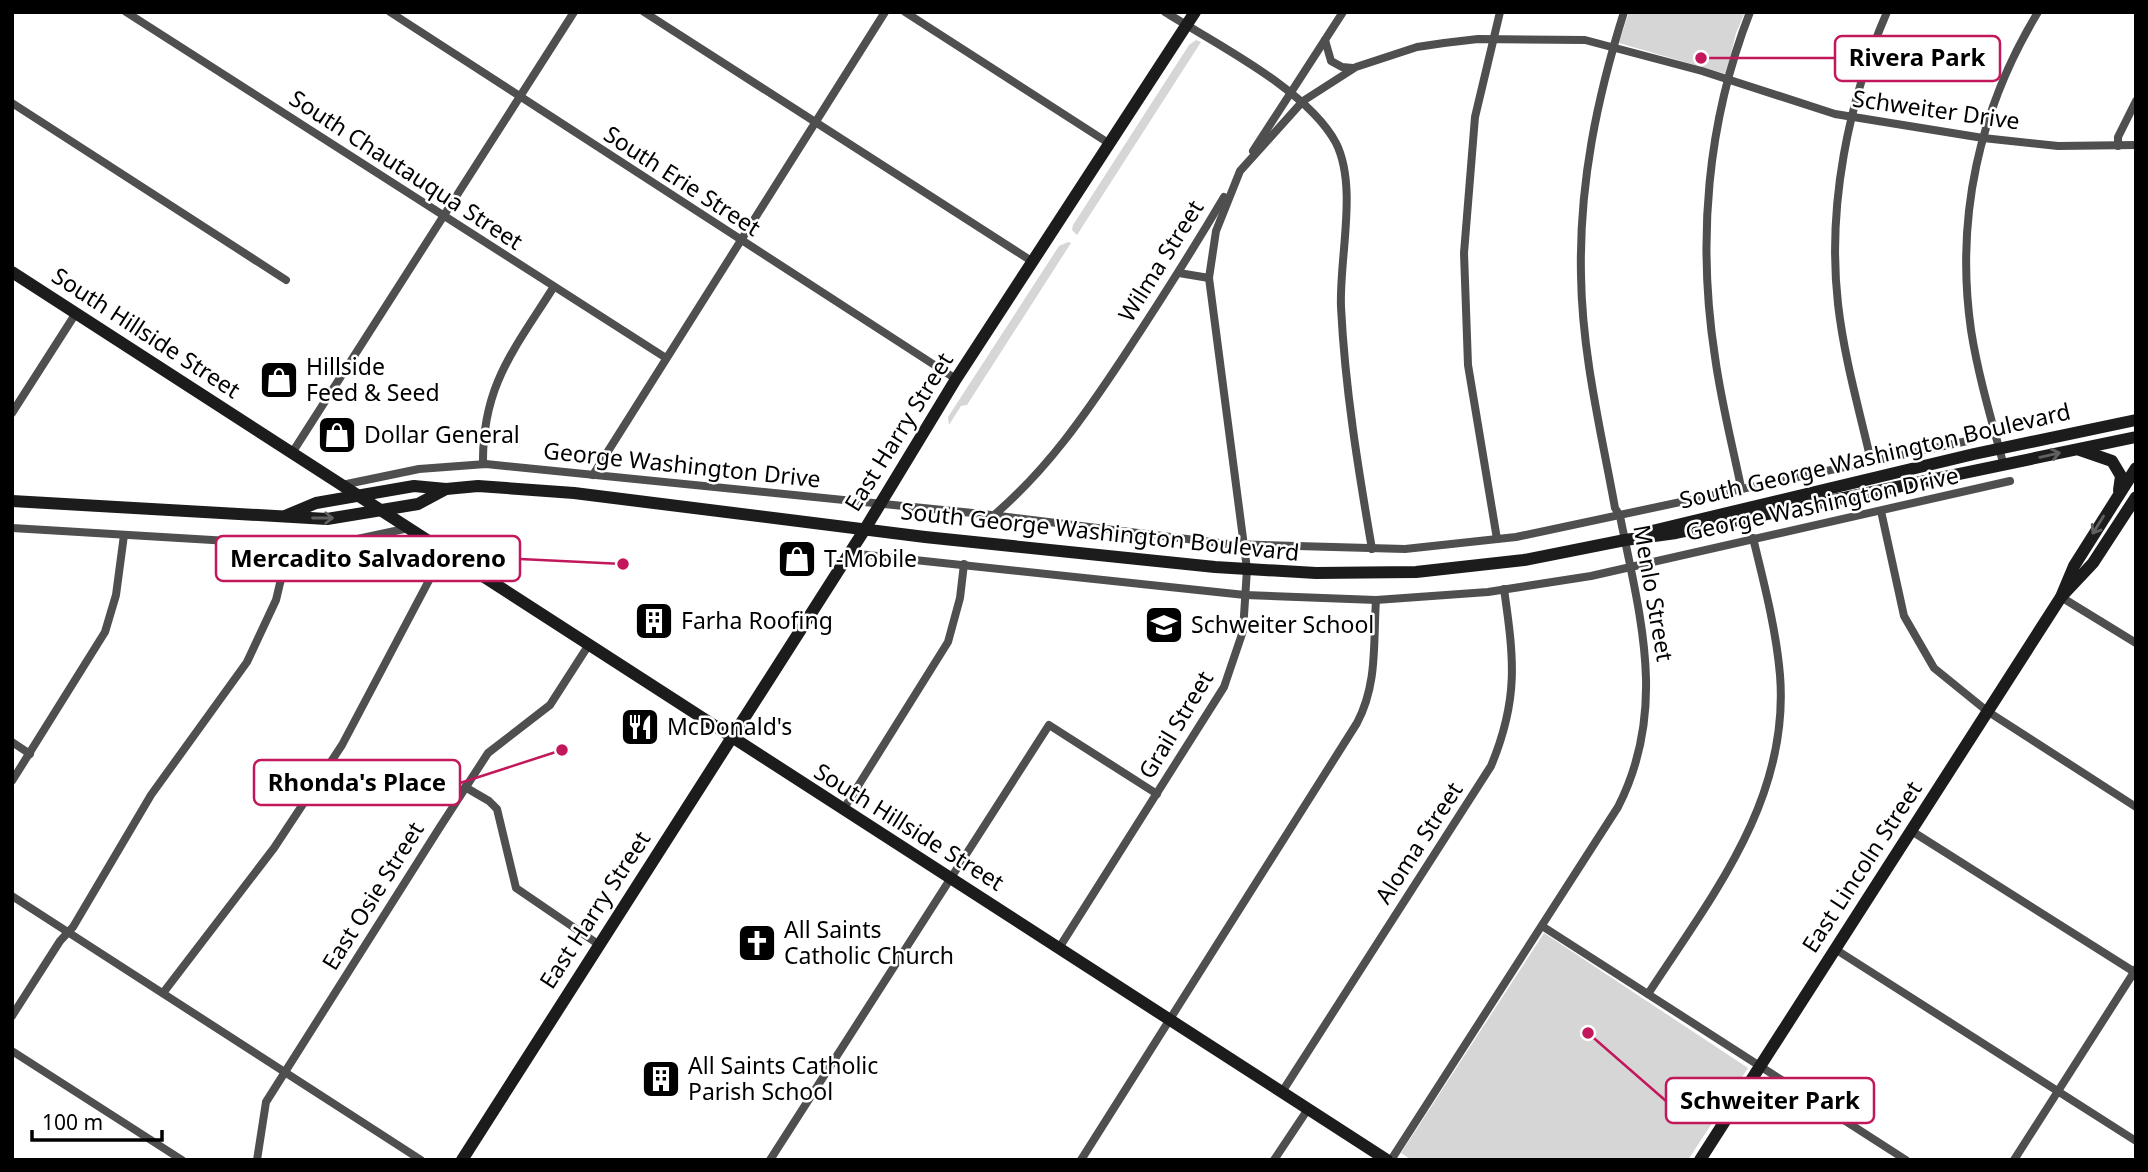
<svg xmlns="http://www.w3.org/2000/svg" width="2148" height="1172" viewBox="0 0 2148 1172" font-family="'Noto Sans',sans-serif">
<rect width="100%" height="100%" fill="#fff"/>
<g fill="#d6d6d6">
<polygon points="1629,12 1745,12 1736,33 1726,74 1619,43"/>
<polygon points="1196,40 1201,42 1077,235 1072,230 1073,225 1189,45"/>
<polygon points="1068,242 1071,243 967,405 961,406 949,425 948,417 1059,246"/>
<polygon points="1544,933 1748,1068 1688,1160 1412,1160 1401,1153"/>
</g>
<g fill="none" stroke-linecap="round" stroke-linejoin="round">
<g stroke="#4f4f4f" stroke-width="8">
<polyline points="126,12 666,358"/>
<polyline points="390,12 956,379"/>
<polyline points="644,12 1033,262"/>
<polyline points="905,12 1110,144"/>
<path d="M1165 12C1216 44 1308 90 1336 143 1358 187 1339 258 1341 307 1345 388 1358 468 1372 549"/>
<polyline points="1325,40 1331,61 1342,67 1353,68"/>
<polyline points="12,103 286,280"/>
<polyline points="2118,146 2118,137 2136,101"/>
<polyline points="1253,151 1343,12"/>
<polyline points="1179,273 1209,278"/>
<polyline points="12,413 76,313"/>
<polyline points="292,453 574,12"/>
<path d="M1871 461C1859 409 1844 357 1838 304 1827 206 1848 102 1887 12"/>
<path d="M483 464C482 386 514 350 553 288"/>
<path d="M2004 466C1992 422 1978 375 1971 330 1955 218 1979 109 2038 12"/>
<polyline points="593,475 885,12"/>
<polyline points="342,485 419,469 486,464 983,514 1228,544 1405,549 1516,537 1972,440"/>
<path d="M1741 487C1732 444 1721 401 1715 357 1697 241 1707 122 1750 12"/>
<polyline points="1881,511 1904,616 1934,668 1987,711 2136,807"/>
<path d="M993 516C1047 470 1085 415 1124 356 1159 303 1192 251 1224 197"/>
<polyline points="12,528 229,541"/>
<polyline points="1497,539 1468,365 1464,253 1475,117 1500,12"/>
<polyline points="849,553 1245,595 1376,600 1488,592 1591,576 2010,481"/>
<polyline points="2061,597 2136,643"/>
<polyline points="12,742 30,754"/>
<polyline points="12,781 105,632 116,595 124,535"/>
<polyline points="465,787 489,801 497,809 516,888 598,944"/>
<polyline points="843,810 948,642 960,598 964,564"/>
<polyline points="1910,830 2136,973"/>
<polyline points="12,896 421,1160"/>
<polyline points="1542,926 1906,1160"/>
<polyline points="1059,948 1224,687 1243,631 1247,569 1209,278 1216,231 1240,171 1303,101 1356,67 1417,47 1444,43 1478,39 1585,40 1702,71 1835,114 1983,138 2058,146 2136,145"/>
<polyline points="1835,949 2136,1141"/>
<polyline points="163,993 274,848 342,745 444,552"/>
<path d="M1648 994C1712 896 1790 799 1780 675 1776 629 1764 583 1753 538"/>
<polyline points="12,1016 60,941 73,927 151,795 247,662 276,600 287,554 409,528"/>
<polyline points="12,1051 182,1160"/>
<path d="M1282 1092 1491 766C1519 699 1514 659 1504 589"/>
<polyline points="257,1160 266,1102 440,827 488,753 550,705 588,646"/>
<polyline points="770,1160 1049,725 1157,794"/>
<path d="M1081 1160 1357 723C1378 683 1373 643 1376 600"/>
<polyline points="1274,1160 1308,1109"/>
<path d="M1391 1160 1618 807C1668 709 1640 617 1620 516L1615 508C1601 431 1582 354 1581 275 1579 184 1597 98 1624 12"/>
<polyline points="2014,1160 2136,969"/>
</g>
<g stroke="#1c1c1c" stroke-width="12">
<polyline points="12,272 1387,1160"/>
<polyline points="2080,450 2112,461 2121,476 2119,490"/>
<polyline points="12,501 327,519 418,504 446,489"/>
<polyline points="285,516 316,503 414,486 446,489 478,486 574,493 925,537 1215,567 1316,573 1416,572 1524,560 1625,540 1676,533 2136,437"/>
<polyline points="1652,531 1974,454 2136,420"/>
<polyline points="2061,597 2093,563 2136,497"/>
<polyline points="462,1160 865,529 956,379 1195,12"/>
<polyline points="1700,1160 2061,597 2074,566 2136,468"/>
</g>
</g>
<defs><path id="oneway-shaft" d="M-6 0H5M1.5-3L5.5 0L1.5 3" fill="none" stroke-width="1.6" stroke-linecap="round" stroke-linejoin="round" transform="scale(1.75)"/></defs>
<g stroke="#606060">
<use href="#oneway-shaft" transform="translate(2050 455) rotate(-13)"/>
<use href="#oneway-shaft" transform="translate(323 518)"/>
<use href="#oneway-shaft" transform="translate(2098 525) rotate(122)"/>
</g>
<defs>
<g id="shop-square" transform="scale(2.0125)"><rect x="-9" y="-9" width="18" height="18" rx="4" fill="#000" stroke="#fff"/><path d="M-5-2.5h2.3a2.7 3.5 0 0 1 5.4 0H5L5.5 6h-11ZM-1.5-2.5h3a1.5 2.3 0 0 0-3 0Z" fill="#fff"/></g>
<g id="building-square" transform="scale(2.0125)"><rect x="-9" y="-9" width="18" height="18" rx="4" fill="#000" stroke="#fff"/><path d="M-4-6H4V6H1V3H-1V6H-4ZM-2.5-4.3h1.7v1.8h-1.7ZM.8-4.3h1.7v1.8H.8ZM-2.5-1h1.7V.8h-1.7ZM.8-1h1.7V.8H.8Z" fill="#fff"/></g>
<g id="school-square" transform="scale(2.0125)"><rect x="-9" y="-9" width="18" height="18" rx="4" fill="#000" stroke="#fff"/><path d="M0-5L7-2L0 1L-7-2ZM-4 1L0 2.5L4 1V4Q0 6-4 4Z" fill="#fff"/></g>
<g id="restaurant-square" transform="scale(2.0125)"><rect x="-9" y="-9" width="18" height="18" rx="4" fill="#000" stroke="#fff"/><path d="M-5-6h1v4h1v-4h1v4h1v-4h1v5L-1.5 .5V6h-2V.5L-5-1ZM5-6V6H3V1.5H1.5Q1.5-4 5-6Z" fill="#fff"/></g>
<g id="church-square" transform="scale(2.0125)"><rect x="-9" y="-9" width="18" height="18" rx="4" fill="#000" stroke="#fff"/><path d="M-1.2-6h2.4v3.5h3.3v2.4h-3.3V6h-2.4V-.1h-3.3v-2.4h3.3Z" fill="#fff"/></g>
</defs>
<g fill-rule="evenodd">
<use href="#shop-square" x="279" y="380"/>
<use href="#shop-square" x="337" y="435"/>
<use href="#shop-square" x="797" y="559"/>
<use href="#building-square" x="654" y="621"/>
<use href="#school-square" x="1164" y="625"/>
<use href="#restaurant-square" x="640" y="727"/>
<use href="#church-square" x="757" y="943"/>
<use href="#building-square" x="661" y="1079"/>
</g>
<g text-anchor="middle" stroke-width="5" stroke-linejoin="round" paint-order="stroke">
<g font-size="23" fill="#000" stroke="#fff">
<text transform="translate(1936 110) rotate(8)" y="8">Schweiter Drive</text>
<text transform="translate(406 170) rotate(33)" y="8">South Chautauqua Street</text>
<text transform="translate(682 181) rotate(33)" y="8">South Erie Street</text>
<text transform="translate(1161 261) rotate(-58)" y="8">Wilma Street</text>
<text transform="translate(146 333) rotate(33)" y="8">South Hillside Street</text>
<text transform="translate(899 432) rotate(-58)" y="8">East Harry Street</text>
<text transform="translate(1875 456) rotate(-13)" y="8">South George Washington Boulevard</text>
<text transform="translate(682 465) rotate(6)" y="8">George Washington Drive</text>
<text transform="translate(1822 504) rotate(-12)" y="8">George Washington Drive</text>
<text transform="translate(1100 532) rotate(6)" y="8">South George Washington Boulevard</text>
<text transform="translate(1653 593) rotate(80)" y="8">Menlo Street</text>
<text transform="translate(1176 725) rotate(-59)" y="8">Grail Street</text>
<text transform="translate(909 827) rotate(32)" y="8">South Hillside Street</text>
<text transform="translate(1419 843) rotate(-57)" y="8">Aloma Street</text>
<text transform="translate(1862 867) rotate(-57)" y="8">East Lincoln Street</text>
<text transform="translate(373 896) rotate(-58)" y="8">East Osie Street</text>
<text transform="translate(595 910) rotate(-57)" y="8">East Harry Street</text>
</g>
<g font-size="23" fill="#000" stroke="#fff" text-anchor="start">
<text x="306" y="375">Hillside<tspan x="306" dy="26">Feed &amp; Seed</tspan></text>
<text x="364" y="443">Dollar General</text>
<text x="824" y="567">T-Mobile</text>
<text x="681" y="629">Farha Roofing</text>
<text x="1191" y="633">Schweiter School</text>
<text x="667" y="735">McDonald's</text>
<text x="784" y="938">All Saints<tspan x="784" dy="26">Catholic Church</tspan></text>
<text x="688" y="1074">All Saints Catholic<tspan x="688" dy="26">Parish School</tspan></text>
</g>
</g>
<path fill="none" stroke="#c2185b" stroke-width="2.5" d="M1701 58L1835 58M623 564L520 559M562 750L460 783M1588 1033L1666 1101"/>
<g fill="#c2185b" stroke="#fff" stroke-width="2.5">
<circle cx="1701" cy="58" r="7"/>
<circle cx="623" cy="564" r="7"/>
<circle cx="562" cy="750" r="7"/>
<circle cx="1588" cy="1033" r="7"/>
</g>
<g fill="#fff" stroke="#c2185b" stroke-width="2.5">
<rect x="1835" y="36" width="165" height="45" rx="7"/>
<rect x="216" y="536" width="304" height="45" rx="7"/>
<rect x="254" y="760" width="206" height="45" rx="7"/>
<rect x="1666" y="1078" width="208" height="45" rx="7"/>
</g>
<g font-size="24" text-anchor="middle" font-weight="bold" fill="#000">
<text x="1917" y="66">Rivera Park</text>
<text x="368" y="567">Mercadito Salvadoreno</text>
<text x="357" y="791">Rhonda's Place</text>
<text x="1770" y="1109">Schweiter Park</text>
</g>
<rect width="2148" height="1172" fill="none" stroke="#000000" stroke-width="28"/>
<path d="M32 1130v10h130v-10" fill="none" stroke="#000000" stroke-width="3.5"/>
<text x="42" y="1130" font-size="21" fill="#000000" stroke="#ffffff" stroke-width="5" paint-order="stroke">100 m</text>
</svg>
